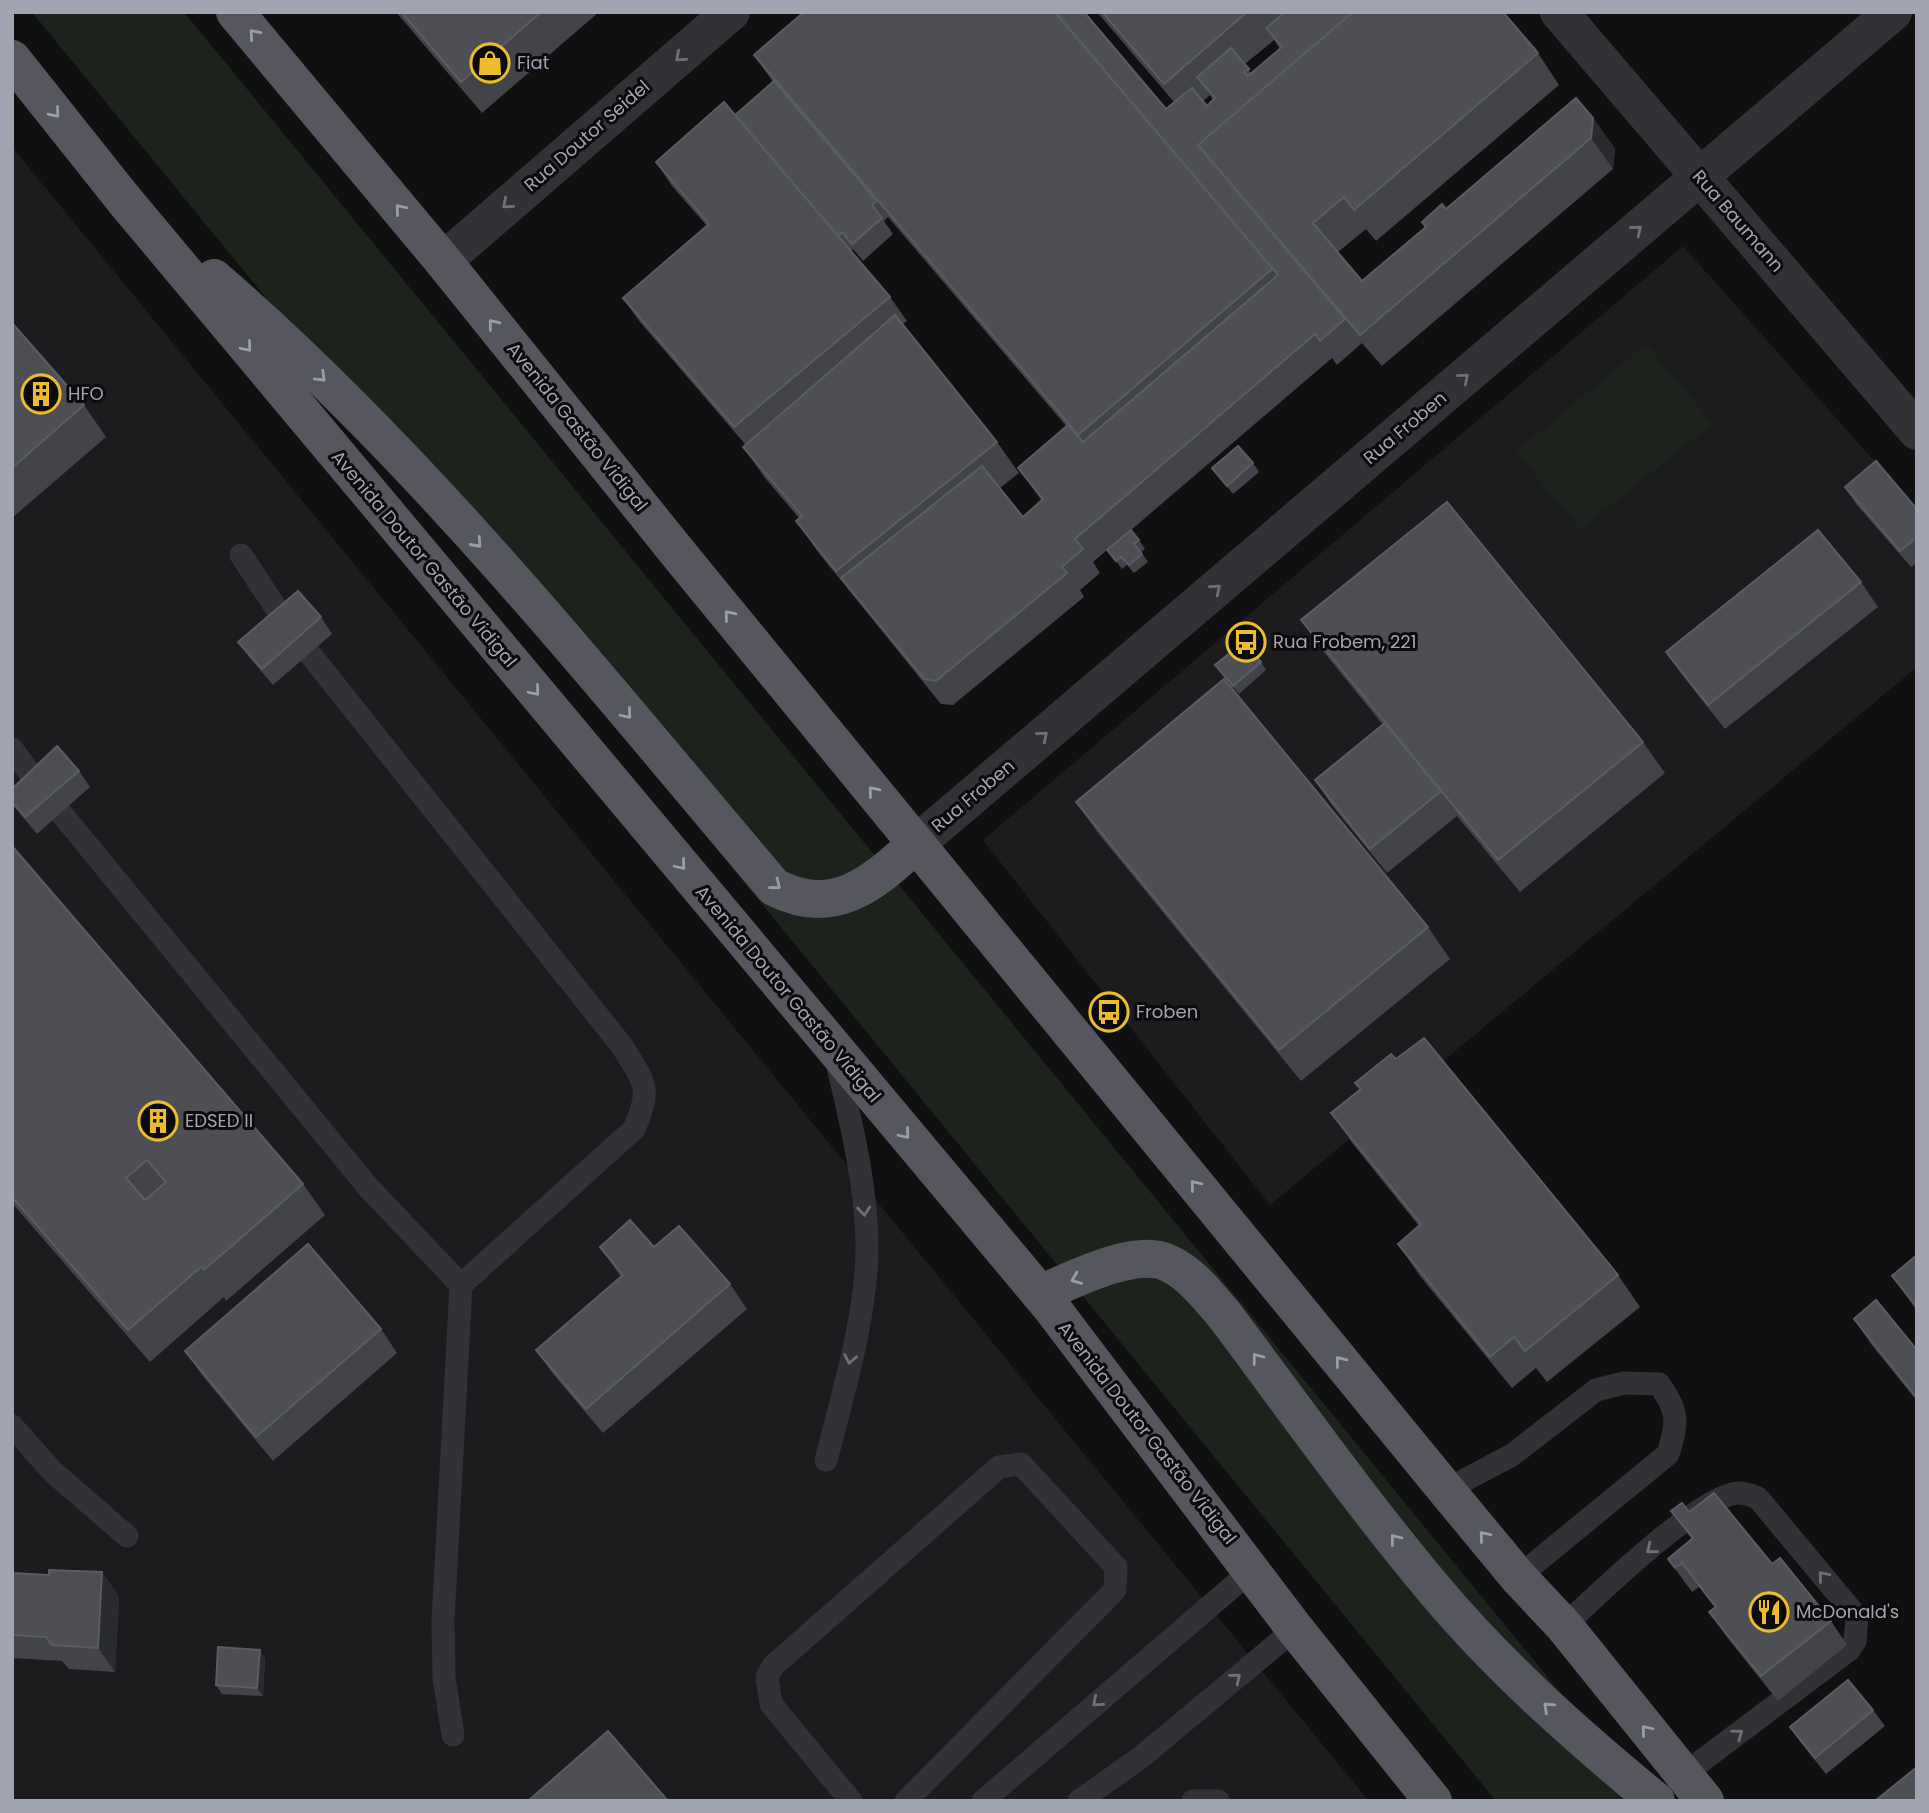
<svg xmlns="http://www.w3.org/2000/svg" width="1929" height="1813" viewBox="0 0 1929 1813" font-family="Poppins,sans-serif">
<rect width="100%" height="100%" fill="#101011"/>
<g fill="#1c1c1e">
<polygon points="12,147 975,1321 1369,1801 12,1801"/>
<polygon points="1683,246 1917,509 1917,667 1270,1205 983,840"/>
</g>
<g fill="#1c231d">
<polygon points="32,12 184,12 1649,1801 1496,1801"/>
<polygon points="1646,344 1713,423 1581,530 1516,452"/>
</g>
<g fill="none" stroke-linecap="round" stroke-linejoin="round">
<g stroke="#313136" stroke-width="23">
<polyline points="241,555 288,626"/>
<polyline points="12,749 41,788"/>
<path d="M61 813 368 1187 461 1285 634 1129C653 1088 644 1082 622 1046L310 654"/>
<polyline points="12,1426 53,1472 127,1536"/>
<path d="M826 1460C843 1395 868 1310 867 1243 866 1181 850 1119 836 1058"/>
<path d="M1446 1490 1512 1455 1596 1390 1624 1383 1659 1384C1679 1412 1678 1422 1668 1454L1518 1577"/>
<path d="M1564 1626C1599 1593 1690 1505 1732 1494 1741 1491 1750 1495 1758 1498L1857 1617 1855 1641 1849 1650 1683 1775"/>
<polyline points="453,1735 444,1678 443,1621 461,1285"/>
<polyline points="851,1801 771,1704 767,1677 773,1666 999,1467 1021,1464 1116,1567 1115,1590 906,1801"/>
<polyline points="983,1801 1252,1570"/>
<polyline points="1079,1801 1140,1758 1295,1629"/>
<polyline points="1193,1801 1218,1801"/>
</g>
<g stroke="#313136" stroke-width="38">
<polyline points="1559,12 1917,431"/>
<polyline points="443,261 731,12"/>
<polyline points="916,844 1893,12"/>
</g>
<g stroke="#55565e" stroke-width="38">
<polyline points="235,12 443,261 682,558 1446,1490 1518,1577 1564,1626 1705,1801"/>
<polyline points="12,59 125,201 1051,1307 1295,1629 1433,1801"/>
<path d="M214 278C422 458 596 677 774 887 834 918 872 884 916 844"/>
<path d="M1040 1294C1071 1281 1135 1247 1168 1263 1192 1274 1209 1297 1226 1317 1294 1408 1360 1501 1433 1588 1499 1667 1577 1736 1656 1801"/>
</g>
</g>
<g fill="#434449" fill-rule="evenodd">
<polygon points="396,12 599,12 482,113"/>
<path d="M1097 12H1503L1538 53 1559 85 1376 241 1366 229 1338 252 1362 281 1425 227 1422 222 1446 209 1593 118 1615 149 1613 169 1382 366 1360 341 1362 343 1337 365 1332 358 1110 548 1139 540 1145 549 1141 552 1148 562 1134 573 1127 565 1122 569 1107 550 1093 562 1100 573 1080 590 1084 597 953 705 941 704 818 552 796 521 799 518 765 478 743 447 745 444 640 322 623 298 707 226 672 186 656 162 735 115 773 82 754 55 1166 109 1174 102ZM1274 40 1280 49 1251 73 1245 64ZM1210 95 1213 100 1207 106 1203 101ZM888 217 1067 427 1018 468 1042 501 1023 517 1000 488 1019 473 997 442 903 324 907 321 890 297 851 251 853 249 863 261 893 234 884 221Z"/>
<polygon points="12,323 84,405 106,437 12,518"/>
<polygon points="1253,463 1259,472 1233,494 1212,468"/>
<polygon points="1845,487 1917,509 1917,563 1911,567 1856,504"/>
<polygon points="1861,582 1878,607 1725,729 1683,676 1666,652"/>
<polygon points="321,617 332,634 273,685 250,658 238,642"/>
<polygon points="1301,620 1643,742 1665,773 1520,892 1457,816 1387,873 1331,804 1315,780 1383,725 1323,651"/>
<polygon points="1261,662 1266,670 1239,694 1215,665"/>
<polygon points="79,771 90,787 37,834 12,804 12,789"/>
<polygon points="1076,802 1428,927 1450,959 1301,1081 1098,833"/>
<polygon points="12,846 303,1184 325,1215 226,1301 224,1297 150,1362 12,1203"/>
<polygon points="1355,1083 1618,1275 1640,1307 1547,1382 1536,1368 1512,1388 1420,1276 1398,1244 1419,1226 1353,1144 1331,1113 1360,1090"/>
<polygon points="600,1247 654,1247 730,1284 747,1309 603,1433 553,1374 536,1350 621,1277"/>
<polygon points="1917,1255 1917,1311 1892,1276"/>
<polygon points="1854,1319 1917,1350 1917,1401 1871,1344"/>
<polygon points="381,1329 397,1353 273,1461 202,1375 185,1351"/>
<polygon points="1671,1511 1689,1512 1772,1564 1831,1621 1847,1645 1778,1701 1726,1636 1709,1612 1715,1608 1699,1587 1692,1592 1668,1559 1692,1539"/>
<polygon points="102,1572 119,1597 115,1672 69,1669 62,1661 12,1658 12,1573 49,1575"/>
<polygon points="265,1658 263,1696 222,1694 216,1685"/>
<polygon points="1873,1710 1885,1726 1826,1774 1802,1744 1790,1727"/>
</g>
<g fill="#2a2b2e">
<polygon points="1593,118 1615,149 1613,169 1591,138"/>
<polygon points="102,1572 119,1597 115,1672 98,1648"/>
<polygon points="260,1650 265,1658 263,1696 257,1688"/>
</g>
<g fill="#4d4f54" stroke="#5a5c63" stroke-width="2" fill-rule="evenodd">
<polygon points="401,12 541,12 461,82"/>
<polygon points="804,12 1055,12 1273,268 1078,435 754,55"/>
<polygon points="1055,12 1084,12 1166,109 1192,88 1207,106 1215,98 1197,77 1231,48 1249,69 1244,72 1248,76 1282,47 1266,28 1285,12 1353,12 1198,145 1345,319 1320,341 1315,334 1075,539 1083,549 1062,567 1067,573 936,681 924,679 841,578 982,466 1023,517 1043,499 1018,468 1068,425 1083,442 1278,275"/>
<polygon points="1102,12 1247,12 1164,84"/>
<polygon points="1353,12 1503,12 1538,53 1354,210 1344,197 1313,223 1362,281 1426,227 1422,222 1442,204 1446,209 1576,98 1593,118 1591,138 1360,335 1198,145"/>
<polygon points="774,81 877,201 872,205 882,218 852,244 842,232 838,236 735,115"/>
<polygon points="724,102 890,297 734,427 623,298 709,224 656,162"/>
<polygon points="895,315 997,442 836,571 796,521 802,516 743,447"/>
<polygon points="12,323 84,405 12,468"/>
<polygon points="1238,446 1253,463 1227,486 1212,468"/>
<polygon points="1876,461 1917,509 1917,537 1900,551 1845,487"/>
<polygon points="1447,502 1643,742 1498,860 1301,620"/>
<polygon points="1131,530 1139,540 1134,544 1142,554 1129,565 1121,557 1116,561 1107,550"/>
<polygon points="1818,530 1861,582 1708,705 1666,652"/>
<polygon points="298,591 321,617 262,669 238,642"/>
<polygon points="1244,642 1261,662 1233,686 1215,665"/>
<polygon points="1224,679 1428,927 1279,1050 1076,802"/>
<polygon points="1385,723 1441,791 1370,849 1315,780"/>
<polygon points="57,746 79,771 25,817 12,802 12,789"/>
<path d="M12 846 303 1184 204 1270 202 1266 128 1330 12 1197ZM147 1160 166 1182 145 1200 126 1178Z"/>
<polygon points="1424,1038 1618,1275 1525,1351 1514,1337 1490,1357 1398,1244 1421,1224 1331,1113 1361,1089 1355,1083 1391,1054 1396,1059"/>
<polygon points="630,1220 654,1247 679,1226 730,1284 586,1409 536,1350 623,1275 600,1247"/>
<polygon points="308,1244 381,1329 256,1437 185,1351"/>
<polygon points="1917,1255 1917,1307 1892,1276"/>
<polygon points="1876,1300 1917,1350 1917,1398 1854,1319"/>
<polygon points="1714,1493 1772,1564 1780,1558 1831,1621 1761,1676 1709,1612 1716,1607 1682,1563 1675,1568 1668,1559 1693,1538 1671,1511 1682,1503 1689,1512"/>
<polygon points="49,1570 102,1572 98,1648 52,1645 46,1637 12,1635 12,1573 49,1575"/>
<polygon points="218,1647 260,1650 257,1688 216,1685"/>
<polygon points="1848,1680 1873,1710 1815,1758 1790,1727"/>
<polygon points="608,1731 668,1801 528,1801"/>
<polygon points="1917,1767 1917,1801 1875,1801"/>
</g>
<defs><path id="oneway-chevron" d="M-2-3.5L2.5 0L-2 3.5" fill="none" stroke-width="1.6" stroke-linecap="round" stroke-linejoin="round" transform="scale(1.75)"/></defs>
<g stroke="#999daa">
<use href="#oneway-chevron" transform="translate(254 34) rotate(-131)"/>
<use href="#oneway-chevron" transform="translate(55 113) rotate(51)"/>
<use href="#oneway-chevron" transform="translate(400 209) rotate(-130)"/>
<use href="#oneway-chevron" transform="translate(493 324) rotate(-129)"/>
<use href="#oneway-chevron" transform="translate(247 347) rotate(50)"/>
<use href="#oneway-chevron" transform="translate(321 377) rotate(44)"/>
<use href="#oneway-chevron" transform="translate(477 543) rotate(48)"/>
<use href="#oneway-chevron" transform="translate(729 615) rotate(-129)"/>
<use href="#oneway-chevron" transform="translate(535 691) rotate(50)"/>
<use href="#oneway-chevron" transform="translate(627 714) rotate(50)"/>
<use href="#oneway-chevron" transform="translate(873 791) rotate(-129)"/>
<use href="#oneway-chevron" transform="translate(681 865) rotate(50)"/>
<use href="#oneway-chevron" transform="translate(776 885) rotate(38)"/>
<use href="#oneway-chevron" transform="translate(905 1134) rotate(50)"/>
<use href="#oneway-chevron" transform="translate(1195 1185) rotate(-129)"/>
<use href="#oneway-chevron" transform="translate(1076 1279) rotate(158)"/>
<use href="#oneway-chevron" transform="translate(1257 1358) rotate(-127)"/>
<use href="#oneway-chevron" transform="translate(1340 1361) rotate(-129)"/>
<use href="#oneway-chevron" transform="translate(1484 1536) rotate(-130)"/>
<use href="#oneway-chevron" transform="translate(1395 1539) rotate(-128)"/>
<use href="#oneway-chevron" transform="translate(1548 1707) rotate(-137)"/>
<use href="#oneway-chevron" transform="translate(1646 1730) rotate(-130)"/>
</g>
<g stroke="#6f717a">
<use href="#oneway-chevron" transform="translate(680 57) rotate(139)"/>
<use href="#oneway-chevron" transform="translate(507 204) rotate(139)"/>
<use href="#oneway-chevron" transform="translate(1637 230) rotate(-40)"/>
<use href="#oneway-chevron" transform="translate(1464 378) rotate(-40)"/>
<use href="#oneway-chevron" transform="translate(1216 589) rotate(-40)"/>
<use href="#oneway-chevron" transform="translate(1043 736) rotate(-40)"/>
<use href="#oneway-chevron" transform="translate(864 1211) rotate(85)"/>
<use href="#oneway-chevron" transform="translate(850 1359) rotate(101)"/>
<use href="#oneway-chevron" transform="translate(1651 1549) rotate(141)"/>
<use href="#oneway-chevron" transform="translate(1823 1576) rotate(-130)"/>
<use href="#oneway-chevron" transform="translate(1236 1678) rotate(-39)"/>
<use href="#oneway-chevron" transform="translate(1097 1702) rotate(139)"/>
<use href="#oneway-chevron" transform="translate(1738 1734) rotate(-37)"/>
</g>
<defs>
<g id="shop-ring" transform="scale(2.0125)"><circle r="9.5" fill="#0b0b0c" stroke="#ecbc2d" stroke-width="1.5"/><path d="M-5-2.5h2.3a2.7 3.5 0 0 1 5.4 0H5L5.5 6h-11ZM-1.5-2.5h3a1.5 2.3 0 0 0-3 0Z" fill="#ecbc2d"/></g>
<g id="building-ring" transform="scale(2.0125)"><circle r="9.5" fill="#0b0b0c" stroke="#ecbc2d" stroke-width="1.5"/><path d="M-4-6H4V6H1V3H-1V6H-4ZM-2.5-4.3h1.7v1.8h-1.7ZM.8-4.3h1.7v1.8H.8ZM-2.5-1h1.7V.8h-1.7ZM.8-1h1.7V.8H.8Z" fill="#ecbc2d"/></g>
<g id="bus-ring" transform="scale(2.0125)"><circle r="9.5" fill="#0b0b0c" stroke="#ecbc2d" stroke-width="1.5"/><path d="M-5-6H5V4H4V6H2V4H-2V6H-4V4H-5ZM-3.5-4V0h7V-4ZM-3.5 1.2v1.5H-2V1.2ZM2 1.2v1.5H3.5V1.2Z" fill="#ecbc2d"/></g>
<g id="restaurant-ring" transform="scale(2.0125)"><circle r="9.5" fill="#0b0b0c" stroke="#ecbc2d" stroke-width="1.5"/><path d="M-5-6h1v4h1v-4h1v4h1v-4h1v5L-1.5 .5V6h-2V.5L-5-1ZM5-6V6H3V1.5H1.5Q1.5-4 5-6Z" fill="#ecbc2d"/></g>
</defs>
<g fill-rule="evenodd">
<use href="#shop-ring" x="490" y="63"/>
<use href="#building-ring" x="41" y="394"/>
<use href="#bus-ring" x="1246" y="642"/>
<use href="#bus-ring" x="1109" y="1012"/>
<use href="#building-ring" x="158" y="1121"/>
<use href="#restaurant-ring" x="1769" y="1612"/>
</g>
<g text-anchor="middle" stroke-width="6" stroke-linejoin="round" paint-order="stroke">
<g font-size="18" fill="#a1a5b2" stroke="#0b0b0c" text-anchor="start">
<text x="517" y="69">Fiat</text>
<text x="68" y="400">HFO</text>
<text x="1273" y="648">Rua Frobem, 221</text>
<text x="1136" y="1018">Froben</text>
<text x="185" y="1127">EDSED II</text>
<text x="1796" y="1618">McDonald's</text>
</g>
<g font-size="18" fill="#a1a5b2" stroke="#0b0b0c">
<text transform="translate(587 136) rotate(-41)" y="6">Rua Doutor Seidel</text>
<text transform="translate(1738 221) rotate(49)" y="6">Rua Baumann</text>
<text transform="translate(577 427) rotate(51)" y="6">Avenida Gastão Vidigal</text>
<text transform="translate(1405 428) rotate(-40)" y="6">Rua Froben</text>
<text transform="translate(424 559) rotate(50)" y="6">Avenida Doutor Gastão Vidigal</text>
<text transform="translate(973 796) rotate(-40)" y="6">Rua Froben</text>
<text transform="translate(788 994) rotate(50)" y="6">Avenida Doutor Gastão Vidigal</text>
<text transform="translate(1147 1433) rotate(52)" y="6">Avenida Doutor Gastão Vidigal</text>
</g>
</g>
<rect width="1929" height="1813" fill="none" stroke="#a1a5b2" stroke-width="28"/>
</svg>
